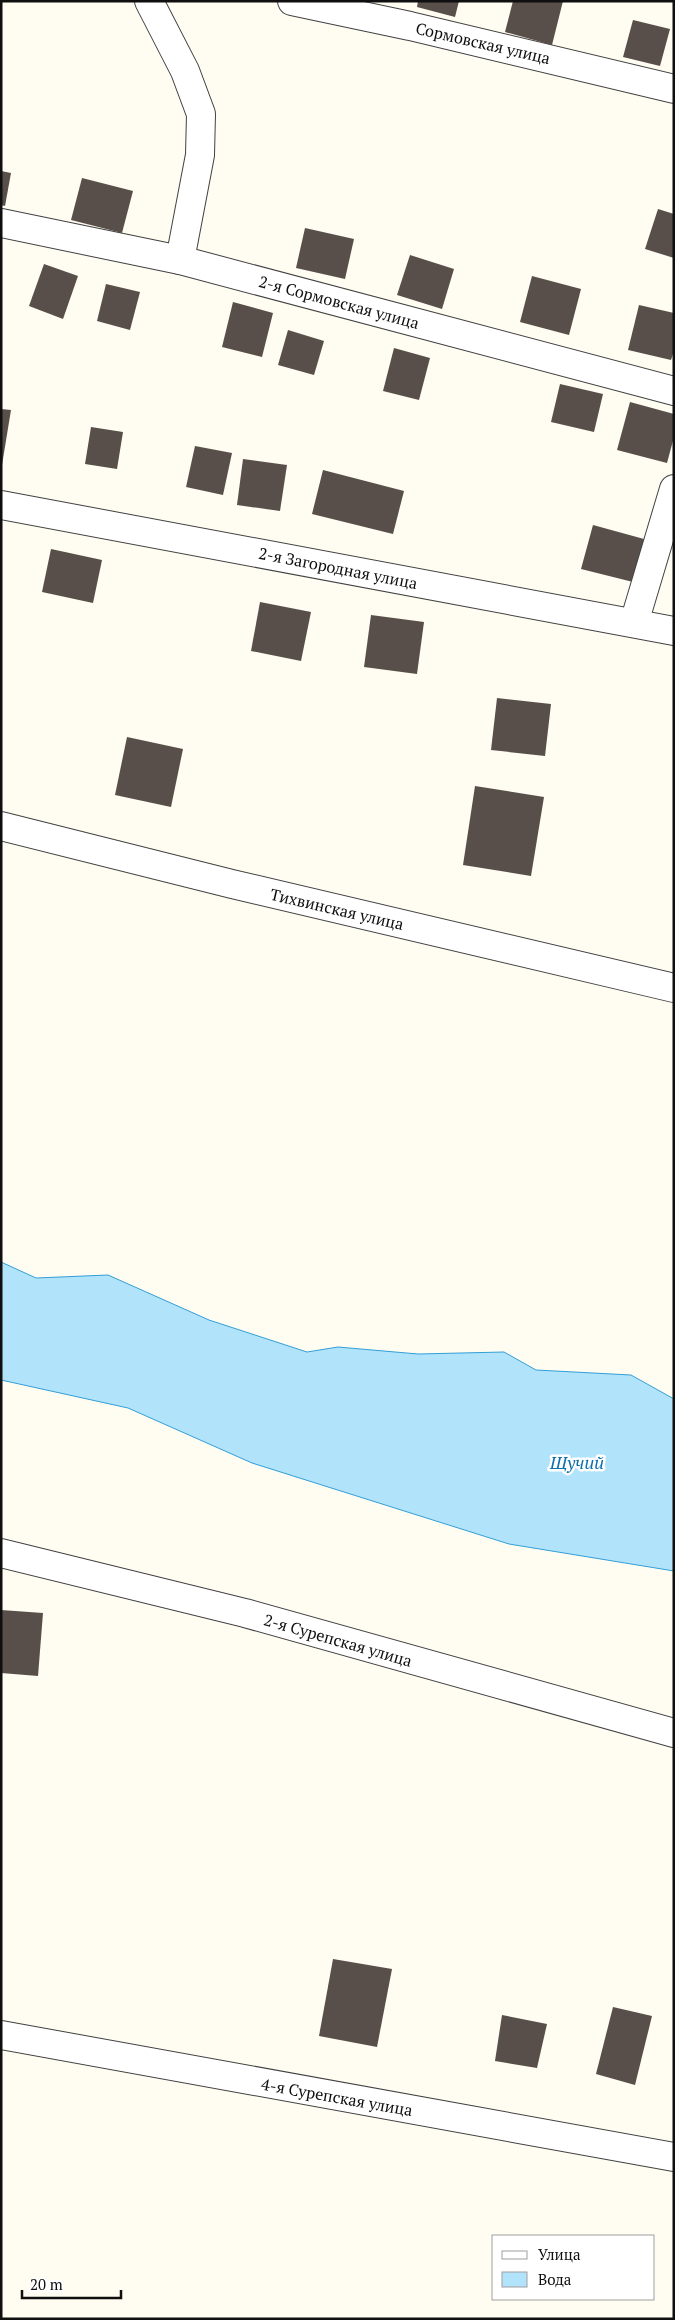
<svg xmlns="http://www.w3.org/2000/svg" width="675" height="2320" viewBox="0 0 675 2320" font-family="'PT Serif',serif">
<rect width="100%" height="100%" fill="#fffcf1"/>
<polygon fill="#b1e3fb" stroke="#329fd8" points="1,1262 36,1278 108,1275 209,1320 307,1352 338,1347 418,1354 504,1352 536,1370 631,1375 674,1399 674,1571 509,1544 252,1463 128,1408 1,1380"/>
<g fill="#594f4a">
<polygon points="418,1 459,1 455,17 417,7"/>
<polygon points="513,1 563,1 552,45 505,32"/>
<polygon points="633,20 670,29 660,66 623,57"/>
<polygon points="1,171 11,173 5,206 1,205"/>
<polygon points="82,178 133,191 122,233 71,220"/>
<polygon points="658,209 674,214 674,258 645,249"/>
<polygon points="305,228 354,239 345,279 296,268"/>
<polygon points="410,255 454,269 442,309 397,295"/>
<polygon points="44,264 78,276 63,319 29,306"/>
<polygon points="532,276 581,289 569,335 520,322"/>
<polygon points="106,284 140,292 130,330 97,321"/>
<polygon points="233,302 273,313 262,357 222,347"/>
<polygon points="639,305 674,313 674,351 671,360 628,350"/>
<polygon points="288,330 324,341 314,375 278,365"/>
<polygon points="394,348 430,358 419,400 383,391"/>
<polygon points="560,384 603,394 594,432 551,422"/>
<polygon points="630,402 674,414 674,437 667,463 617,450"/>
<polygon points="1,409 11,410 2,465 1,465"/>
<polygon points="91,427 123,432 117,469 85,464"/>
<polygon points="195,446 232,453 223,495 186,487"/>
<polygon points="243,459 287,465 280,511 237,505"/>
<polygon points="323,470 404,491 393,534 312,514"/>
<polygon points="593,525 644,539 633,582 581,569"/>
<polygon points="51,549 102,560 93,603 42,592"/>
<polygon points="260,602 311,612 301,661 251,651"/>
<polygon points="371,615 424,622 417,674 364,667"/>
<polygon points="497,698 551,704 545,756 491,750"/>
<polygon points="127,737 183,749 171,807 115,795"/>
<polygon points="475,786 544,797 531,876 463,865"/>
<polygon points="1,1610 43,1613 38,1676 1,1673"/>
<polygon points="333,1959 392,1969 377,2047 319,2036"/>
<polygon points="613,2007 652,2016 635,2085 596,2074"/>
<polygon points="502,2015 547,2024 537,2068 495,2061"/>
</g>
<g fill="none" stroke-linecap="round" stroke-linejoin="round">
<g stroke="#424242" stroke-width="30">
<g id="minor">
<polyline points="149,1 185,71 201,114 200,155 180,260"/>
<polyline points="292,1 410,26 674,89"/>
<polyline points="1,223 180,260 674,391"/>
<polyline points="1,505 674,631"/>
<polyline points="634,623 674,489"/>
<polyline points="1,826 232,884 674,988"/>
<polyline points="1,1553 245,1613 674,1733"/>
<polyline points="1,2035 674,2157"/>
</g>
</g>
<use href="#minor" stroke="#fff" stroke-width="28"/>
</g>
<g text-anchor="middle" stroke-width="5" stroke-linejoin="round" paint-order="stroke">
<g font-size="16" fill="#0f0f0f" stroke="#fff">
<text transform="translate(483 43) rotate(13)" y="6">Сормовская улица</text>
<text transform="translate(339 302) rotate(15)" y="6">2-я Сормовская улица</text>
<text transform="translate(338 568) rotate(11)" y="6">2-я Загородная улица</text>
<text transform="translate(337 909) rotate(13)" y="6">Тихвинская улица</text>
<text transform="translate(338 1640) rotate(16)" y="6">2-я Сурепская улица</text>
<text transform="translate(337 2097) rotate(10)" y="6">4-я Сурепская улица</text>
</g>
<g font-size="18" font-style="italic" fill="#0d6fac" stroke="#fff">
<text x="577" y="1469">Щучий</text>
</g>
</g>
<rect width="675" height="2320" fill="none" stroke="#0f0f0f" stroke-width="5"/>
<rect x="492" y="2235" width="162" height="65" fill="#ffffff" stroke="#9f9f9f"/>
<rect x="502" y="2251" width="25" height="8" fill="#ffffff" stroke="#9f9f9f"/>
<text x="538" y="2260" font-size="15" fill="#0f0f0f">Улица</text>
<rect x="502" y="2272" width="25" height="15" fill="#b1e3fb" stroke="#9f9f9f"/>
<text x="538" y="2285" font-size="15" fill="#0f0f0f">Вода</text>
<path d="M22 2290v8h99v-8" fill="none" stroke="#0f0f0f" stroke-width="2.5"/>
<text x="30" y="2290" font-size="15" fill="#0f0f0f" stroke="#ffffff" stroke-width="4" paint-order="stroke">20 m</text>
</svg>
